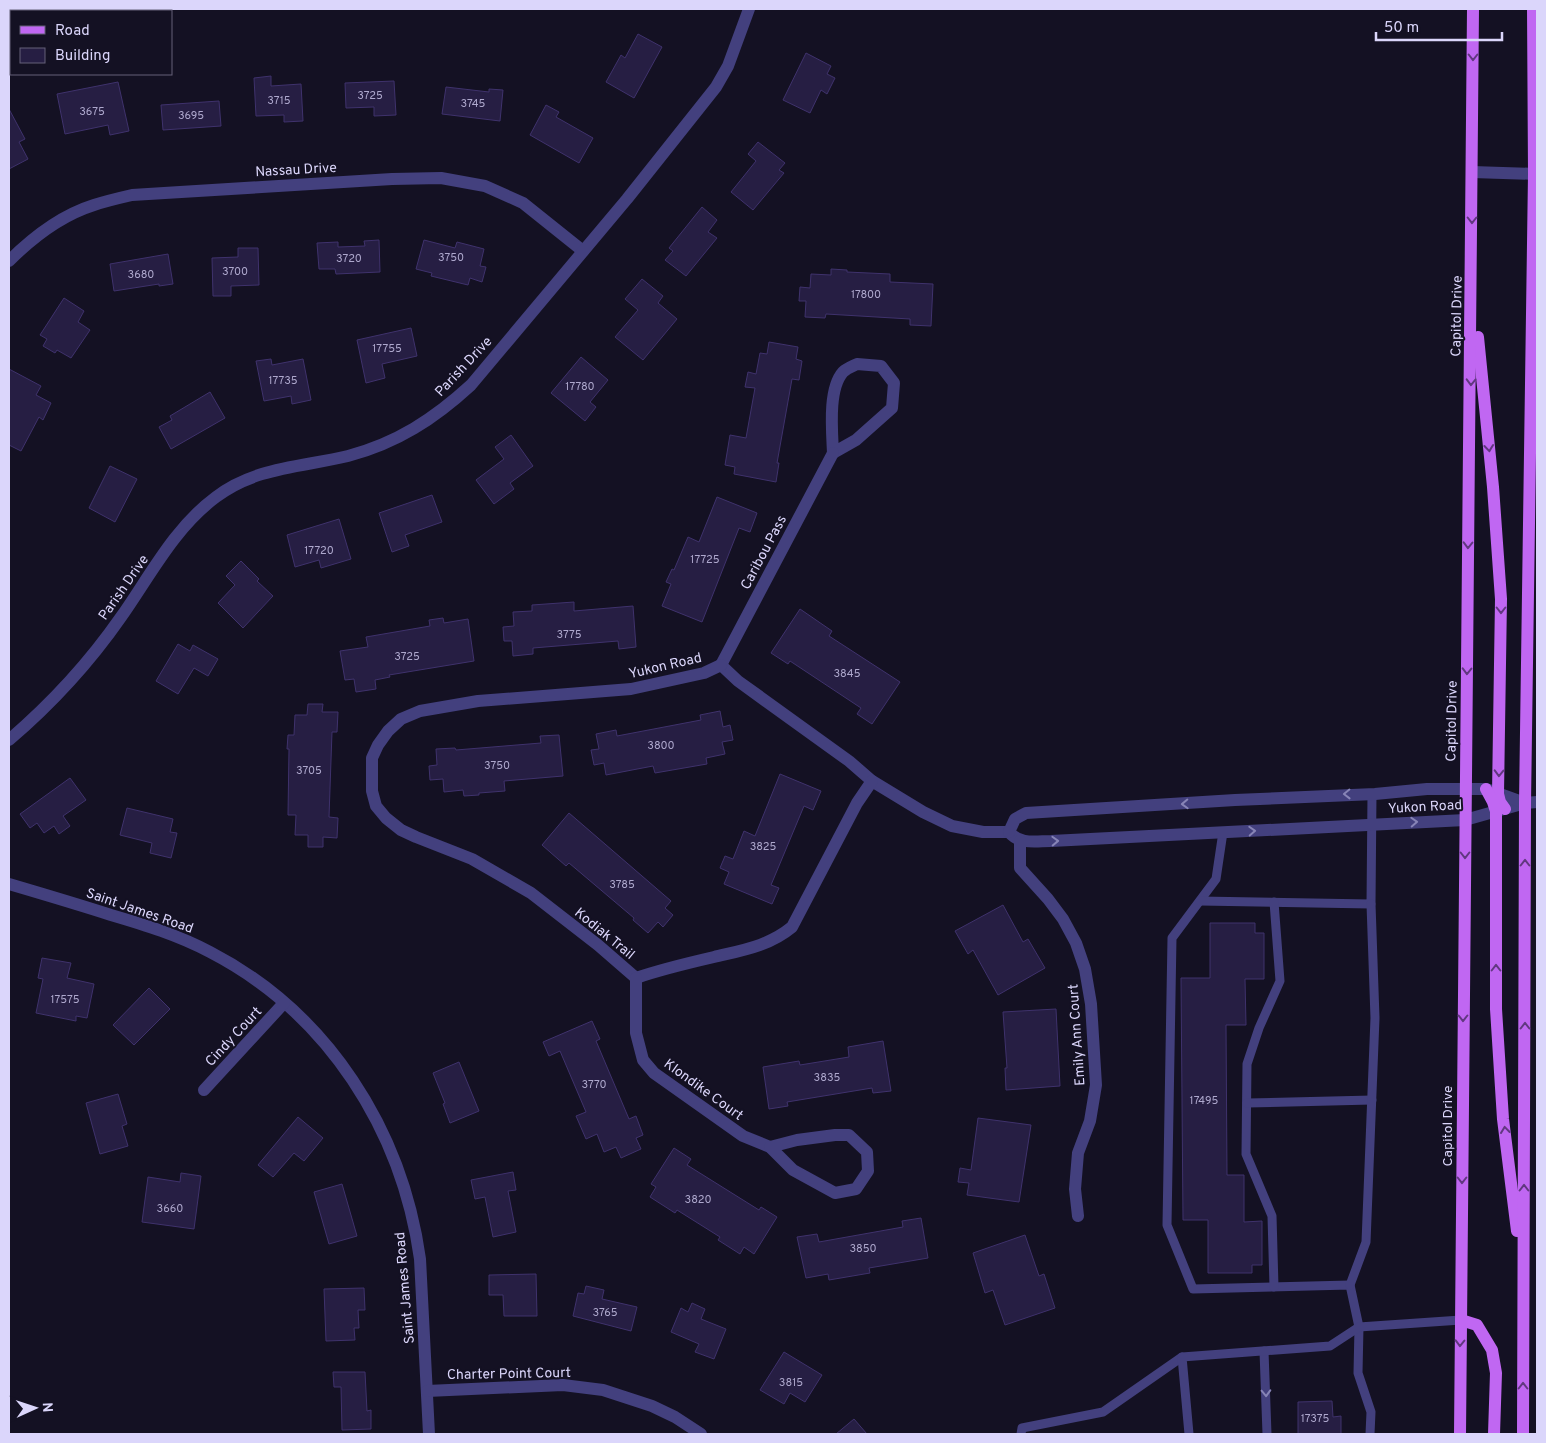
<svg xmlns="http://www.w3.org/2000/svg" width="1546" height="1443" viewBox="0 0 1546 1443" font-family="Overpass,sans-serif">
<rect width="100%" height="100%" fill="#141123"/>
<g fill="#261e43" stroke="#3f326c">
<polygon points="638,34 662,47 634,98 606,82 621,55 625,58"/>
<polygon points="806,53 831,66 827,74 835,78 827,94 821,90 810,113 783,100"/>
<polygon points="271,76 271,86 301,84 303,121 284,122 284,115 256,116 254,78"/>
<polygon points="394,81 396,115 374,116 374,107 346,108 345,83"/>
<polygon points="118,82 129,131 110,135 108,125 65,134 57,94"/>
<polygon points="446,87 489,92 489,89 503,90 500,121 442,114"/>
<polygon points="219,101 221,126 163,130 161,105"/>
<polygon points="546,105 559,112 556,117 593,138 579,163 530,135"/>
<polygon points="9,109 25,139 19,142 28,159 9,169"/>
<polygon points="758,142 785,163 779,170 784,173 753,210 731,192 756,161 748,154"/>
<polygon points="702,207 717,220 708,232 717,238 686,276 665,260 673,251 669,248"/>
<polygon points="379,240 380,272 336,274 335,269 319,269 317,243 338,242 338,247 365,246 364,241"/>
<polygon points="424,240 455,248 457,242 484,249 480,266 486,267 482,282 470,278 468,285 431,276 432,273 416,269"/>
<polygon points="238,248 258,248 259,285 231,286 231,296 213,296 212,258 238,257"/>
<polygon points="168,254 173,284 159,286 159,284 114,291 110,264"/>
<polygon points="831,269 847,270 847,272 890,274 890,282 933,284 931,326 910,325 910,319 826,314 825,318 805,317 806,301 799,301 800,287 810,288 811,274 831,275"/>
<polygon points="642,279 663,296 658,303 677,319 643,360 615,337 638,310 625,299"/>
<polygon points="64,298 84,311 78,322 90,330 71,358 57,350 55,353 43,346 47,339 40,335"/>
<polygon points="411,328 417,356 382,364 385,378 366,383 357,340"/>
<polygon points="769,342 798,347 796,359 802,361 799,380 792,379 777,463 779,463 776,482 734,474 735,467 725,465 730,435 746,438 755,388 745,387 748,372 756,374 760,353 767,354"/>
<polygon points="581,357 608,380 590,402 596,407 585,421 551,393"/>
<polygon points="271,359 272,365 303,359 311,400 292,404 291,396 264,401 256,361"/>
<polygon points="9,369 41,386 36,395 51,403 43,420 39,417 21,451 9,445"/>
<polygon points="210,392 225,418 171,449 159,427 172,420 170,416"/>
<polygon points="511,435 533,466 510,483 514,489 494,504 476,480 504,459 495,447"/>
<polygon points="110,466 137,479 115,522 89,508"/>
<polygon points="432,495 442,522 405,535 409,546 392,552 379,513"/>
<polygon points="717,497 757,513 750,532 739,528 702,622 662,606 671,584 666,582 672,569 674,570 688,537 699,542"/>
<polygon points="339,519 351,559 321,568 319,560 295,567 287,535"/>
<polygon points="241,561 259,579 257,581 273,596 243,628 218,603 235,585 226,576"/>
<polygon points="574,602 574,611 633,606 636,647 619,649 618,641 533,648 533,654 513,656 512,641 504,641 503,627 514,626 513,612 532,611 532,605"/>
<polygon points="800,609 832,631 829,636 900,682 872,724 857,714 861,708 790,661 788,664 771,653"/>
<polygon points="443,618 444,623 468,619 474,661 389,675 390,677 375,680 376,689 356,692 354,679 345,680 340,651 368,647 366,637 430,626 429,620"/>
<polygon points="178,644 190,651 193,645 218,659 208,676 194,668 178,694 156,681"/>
<polygon points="308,704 323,704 322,712 338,712 337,732 332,732 329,817 338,818 337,838 323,837 323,847 308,847 308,835 295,835 296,815 288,815 289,749 287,749 288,735 294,735 295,715 307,715"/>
<polygon points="720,711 723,727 730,725 733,740 722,742 725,754 706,758 707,764 655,773 653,766 606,775 604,763 594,765 591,750 599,749 596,734 616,730 617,736 701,720 700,715"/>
<polygon points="559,735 563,776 504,781 505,791 479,793 479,795 464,796 463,790 444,792 443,779 430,780 429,766 437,765 436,749 455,748 456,750 541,743 540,736"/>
<polygon points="780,774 821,791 813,810 804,806 771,885 779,888 772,904 724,884 729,872 720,868 725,856 733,859 744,831 755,836"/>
<polygon points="70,778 86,800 63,816 70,826 59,834 54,826 44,833 37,823 30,828 20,814"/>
<polygon points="127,808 173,819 170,832 177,833 171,858 150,853 152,843 120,835"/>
<polygon points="569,813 671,901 665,908 673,915 663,927 658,922 648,933 633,920 634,918 569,863 566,866 542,845"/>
<polygon points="1003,905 1023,942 1028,939 1045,968 998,995 973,950 968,954 955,931"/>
<polygon points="1210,923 1255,923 1255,933 1264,933 1264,979 1245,979 1246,1025 1226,1025 1227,1175 1244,1175 1244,1222 1262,1221 1262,1265 1252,1265 1252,1273 1208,1273 1208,1220 1183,1220 1181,978 1210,978"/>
<polygon points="42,958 71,963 67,978 94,984 87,1018 76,1016 76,1021 36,1013 43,979 38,978"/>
<polygon points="149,988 170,1009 134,1045 113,1025"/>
<polygon points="1056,1009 1060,1086 1006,1090 1005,1068 1007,1068 1003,1012"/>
<polygon points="592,1021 600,1039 596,1041 629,1119 636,1116 643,1135 636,1138 641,1149 621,1158 616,1147 604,1152 597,1134 586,1139 576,1116 586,1112 560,1051 549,1056 543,1042"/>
<polygon points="883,1041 891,1091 873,1093 872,1088 787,1102 788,1106 769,1109 763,1067 799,1061 800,1065 849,1057 848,1047"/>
<polygon points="459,1062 479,1111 450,1123 443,1104 445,1103 433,1073"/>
<polygon points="118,1094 127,1124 122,1126 128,1146 100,1154 86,1103"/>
<polygon points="298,1117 323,1138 304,1161 294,1153 273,1177 258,1165"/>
<polygon points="978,1118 1031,1125 1019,1202 967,1195 969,1183 958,1182 960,1168 971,1170"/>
<polygon points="674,1148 691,1159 687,1165 759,1210 761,1207 777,1217 754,1254 744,1247 740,1254 718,1240 720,1237 677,1210 675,1213 650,1197 656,1187 651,1184"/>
<polygon points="513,1172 516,1190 508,1191 516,1232 493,1237 485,1197 475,1199 471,1180"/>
<polygon points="181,1173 201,1176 194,1229 142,1222 148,1177 180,1182"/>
<polygon points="342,1184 357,1236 329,1244 314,1192"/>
<polygon points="921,1218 928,1258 869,1268 870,1273 829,1280 828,1274 806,1278 797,1237 817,1234 819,1242 903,1227 902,1221"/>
<polygon points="1025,1235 1039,1276 1044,1274 1055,1308 1005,1325 993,1290 985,1293 973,1253"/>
<polygon points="536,1274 537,1316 504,1316 503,1295 489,1295 489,1275"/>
<polygon points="586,1286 604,1290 602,1299 637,1307 631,1331 573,1316 578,1293 584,1294"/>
<polygon points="364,1288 365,1310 358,1310 359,1328 354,1328 355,1340 326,1341 324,1289"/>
<polygon points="692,1303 705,1309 701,1319 726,1329 714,1359 695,1352 699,1344 671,1332 681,1308 688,1312"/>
<polygon points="784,1352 822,1375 805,1402 790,1393 784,1404 760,1390"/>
<polygon points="333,1372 365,1372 367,1411 371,1410 371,1429 342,1430 341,1387 334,1387"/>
<polygon points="1332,1401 1333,1417 1341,1416 1341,1434 1298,1434 1298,1402"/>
<polygon points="854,1419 867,1434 836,1434"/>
</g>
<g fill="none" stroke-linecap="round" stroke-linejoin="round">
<g stroke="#43407e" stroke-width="9">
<polyline points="1223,832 1216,879 1172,938 1167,1225 1193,1289 1350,1285 1359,1327 1358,1373 1371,1412 1370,1434"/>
<polyline points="1200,901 1371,904 1372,794"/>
<polyline points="1274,902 1280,981 1259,1028 1247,1064 1246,1154 1272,1216 1274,1287"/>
<polyline points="1247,1103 1372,1100"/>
<polyline points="1350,1285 1366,1242 1375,1018 1371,904"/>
<polyline points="1264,1351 1267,1434"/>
<polyline points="1021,1434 1022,1428 1103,1412 1182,1357"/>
<polyline points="1189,1434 1182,1357 1330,1346 1359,1327 1461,1320"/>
</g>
<g stroke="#43407e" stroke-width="12">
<polyline points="1472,172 1537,174"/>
<path d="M9 261C32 238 62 215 94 205 106 201 119 198 132 195L392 179 441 178 485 186 523 203 583 251"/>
<path d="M857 364 881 366 894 383 892 408 856 440 833 453C832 430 828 389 843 372 847 368 853 366 857 364Z"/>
<polyline points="721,665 738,681 849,761 872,781 923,812 952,826 983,832 1009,832"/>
<polyline points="721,665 833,453"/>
<path d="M9 740C51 704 89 663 121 617 150 576 174 528 216 497 255 467 303 467 348 456 397 443 434 419 471 385L627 199 716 87 728 66 749 9"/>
<path d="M1009 832C1020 845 1036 841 1051 841L1465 820 1525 803 1537 802"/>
<polyline points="1009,832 1015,819 1026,813 1235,800 1375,794 1427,789 1486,789 1525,803"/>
<polyline points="1020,841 1020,868 1048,899 1063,919 1076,943 1085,969 1091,1004 1096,1085 1090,1121 1078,1153 1075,1189 1078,1216"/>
<path d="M9 884C43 894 77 904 111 915 145 925 178 935 210 952 328 1013 402 1130 420 1259L429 1434"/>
<polyline points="636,978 598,945 531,893 472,859 416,837 401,830 386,818 376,806 372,791 372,758 378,745 388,731 401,719 420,711 478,701 631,689 704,673 721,665"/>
<path d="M636 978C662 969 688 963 714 957 743 950 769 946 792 927L857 803 872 781"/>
<polyline points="636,978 636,1033 643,1060 654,1073 743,1136 770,1147"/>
<polyline points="204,1090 284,1003"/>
<polygon points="835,1135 849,1135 867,1152 868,1171 856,1189 835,1193 793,1170 770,1147 797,1140"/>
<polyline points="427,1391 563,1385 603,1390 652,1406 675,1417 701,1434"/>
</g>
<g stroke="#c067f2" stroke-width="12">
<polyline points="1478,337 1493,487 1501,599 1498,794 1500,802 1505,809"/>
<polyline points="1486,789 1493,802 1496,811 1496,1009 1503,1119 1517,1231"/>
<polyline points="1461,1320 1477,1325 1492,1350 1496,1373 1494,1434"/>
<polyline points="1460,1434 1473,9"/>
<polyline points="1523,1434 1525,803 1534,174 1533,9"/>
</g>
</g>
<defs><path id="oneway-chevron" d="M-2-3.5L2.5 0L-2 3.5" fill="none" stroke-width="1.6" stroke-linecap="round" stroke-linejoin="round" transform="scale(1.25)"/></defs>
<g stroke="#613880">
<use href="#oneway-chevron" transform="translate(1473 57) rotate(90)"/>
<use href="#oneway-chevron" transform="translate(1472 220) rotate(90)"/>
<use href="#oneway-chevron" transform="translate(1471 382) rotate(91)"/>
<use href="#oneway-chevron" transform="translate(1489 448) rotate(84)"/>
<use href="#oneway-chevron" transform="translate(1468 545) rotate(91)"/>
<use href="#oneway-chevron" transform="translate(1501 610) rotate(90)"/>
<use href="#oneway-chevron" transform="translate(1467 671) rotate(91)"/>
<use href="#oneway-chevron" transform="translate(1499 773) rotate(91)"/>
<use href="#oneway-chevron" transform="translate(1465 855) rotate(90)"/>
<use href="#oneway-chevron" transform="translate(1525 863) rotate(-90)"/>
<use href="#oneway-chevron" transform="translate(1496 968) rotate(-90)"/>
<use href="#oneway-chevron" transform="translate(1463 1018) rotate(90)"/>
<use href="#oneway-chevron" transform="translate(1525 1026) rotate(-90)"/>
<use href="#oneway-chevron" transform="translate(1505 1130) rotate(-97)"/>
<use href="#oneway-chevron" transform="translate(1462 1180) rotate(90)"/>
<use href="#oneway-chevron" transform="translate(1524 1188) rotate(-90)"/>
<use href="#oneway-chevron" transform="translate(1460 1343) rotate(91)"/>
<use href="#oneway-chevron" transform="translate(1523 1386) rotate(-90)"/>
</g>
<g stroke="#8784b6">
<use href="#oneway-chevron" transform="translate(1347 794) rotate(179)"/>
<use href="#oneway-chevron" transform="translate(1185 804) rotate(178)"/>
<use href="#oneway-chevron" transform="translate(1414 822) rotate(-3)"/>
<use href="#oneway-chevron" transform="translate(1252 831) rotate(-3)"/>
<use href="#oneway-chevron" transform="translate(1055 841) rotate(-2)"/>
<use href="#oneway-chevron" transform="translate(1266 1393) rotate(88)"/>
</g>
<g text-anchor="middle" stroke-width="4" stroke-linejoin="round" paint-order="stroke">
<g font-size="11" fill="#aea8cd">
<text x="370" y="99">3725</text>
<text x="279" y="104">3715</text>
<text x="473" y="107">3745</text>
<text x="92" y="115">3675</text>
<text x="191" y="119">3695</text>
<text x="451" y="261">3750</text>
<text x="349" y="262">3720</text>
<text x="235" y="275">3700</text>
<text x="141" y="278">3680</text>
<text x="866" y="298">17800</text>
<text x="387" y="352">17755</text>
<text x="283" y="384">17735</text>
<text x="580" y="390">17780</text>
<text x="319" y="554">17720</text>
<text x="705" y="563">17725</text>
<text x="569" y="638">3775</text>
<text x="407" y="660">3725</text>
<text x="847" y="677">3845</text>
<text x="661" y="749">3800</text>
<text x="497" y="769">3750</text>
<text x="309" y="774">3705</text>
<text x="763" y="850">3825</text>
<text x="622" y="888">3785</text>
<text x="65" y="1003">17575</text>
<text x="827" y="1081">3835</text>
<text x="594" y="1088">3770</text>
<text x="1204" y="1104">17495</text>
<text x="698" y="1203">3820</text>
<text x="170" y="1212">3660</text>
<text x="863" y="1252">3850</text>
<text x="605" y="1316">3765</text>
<text x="791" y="1386">3815</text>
<text x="1315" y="1422">17375</text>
</g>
<g font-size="14" fill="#dbd6fb" stroke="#141123">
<text transform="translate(296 169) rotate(-3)" y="5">Nassau Drive</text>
<text transform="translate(1456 316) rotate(-89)" y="5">Capitol Drive</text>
<text transform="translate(463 366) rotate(-47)" y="5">Parish Drive</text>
<text transform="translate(763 552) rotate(-62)" y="5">Caribou Pass</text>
<text transform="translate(123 587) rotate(-55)" y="5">Parish Drive</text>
<text transform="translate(665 665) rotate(-13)" y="5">Yukon Road</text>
<text transform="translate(1451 721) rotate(-89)" y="5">Capitol Drive</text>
<text transform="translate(1425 806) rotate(-3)" y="5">Yukon Road</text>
<text transform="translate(140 910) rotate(19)" y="5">Saint James Road</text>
<text transform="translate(605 933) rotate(39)" y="5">Kodiak Trail</text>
<text transform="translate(1076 1035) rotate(-94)" y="5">Emily Ann Court</text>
<text transform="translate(233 1036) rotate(-47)" y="5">Cindy Court</text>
<text transform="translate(704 1089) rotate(36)" y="5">Klondike Court</text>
<text transform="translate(1447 1126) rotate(-90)" y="5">Capitol Drive</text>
<text transform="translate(404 1288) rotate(-95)" y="5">Saint James Road</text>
<text transform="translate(509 1373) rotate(-1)" y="5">Charter Point Court</text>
</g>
</g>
<rect width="1546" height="1443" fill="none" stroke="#dbd6fb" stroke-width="20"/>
<rect x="10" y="10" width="162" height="65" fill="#141123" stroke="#646079"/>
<rect x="20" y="26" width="25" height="8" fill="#c067f2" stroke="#646079"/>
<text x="55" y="35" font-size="15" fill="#dbd6fb">Road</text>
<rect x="20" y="48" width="25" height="15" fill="#261e43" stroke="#646079"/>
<text x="55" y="60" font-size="15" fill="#dbd6fb">Building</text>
<g transform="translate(35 1408) rotate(87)" stroke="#141123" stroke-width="4" paint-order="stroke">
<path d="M0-4L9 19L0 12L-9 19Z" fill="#dbd6fb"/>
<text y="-8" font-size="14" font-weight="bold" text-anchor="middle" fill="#dbd6fb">N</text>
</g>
<path d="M1376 32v8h126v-8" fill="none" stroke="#dbd6fb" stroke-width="2.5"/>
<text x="1384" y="32" font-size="15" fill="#dbd6fb" stroke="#141123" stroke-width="4" paint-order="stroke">50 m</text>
</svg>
